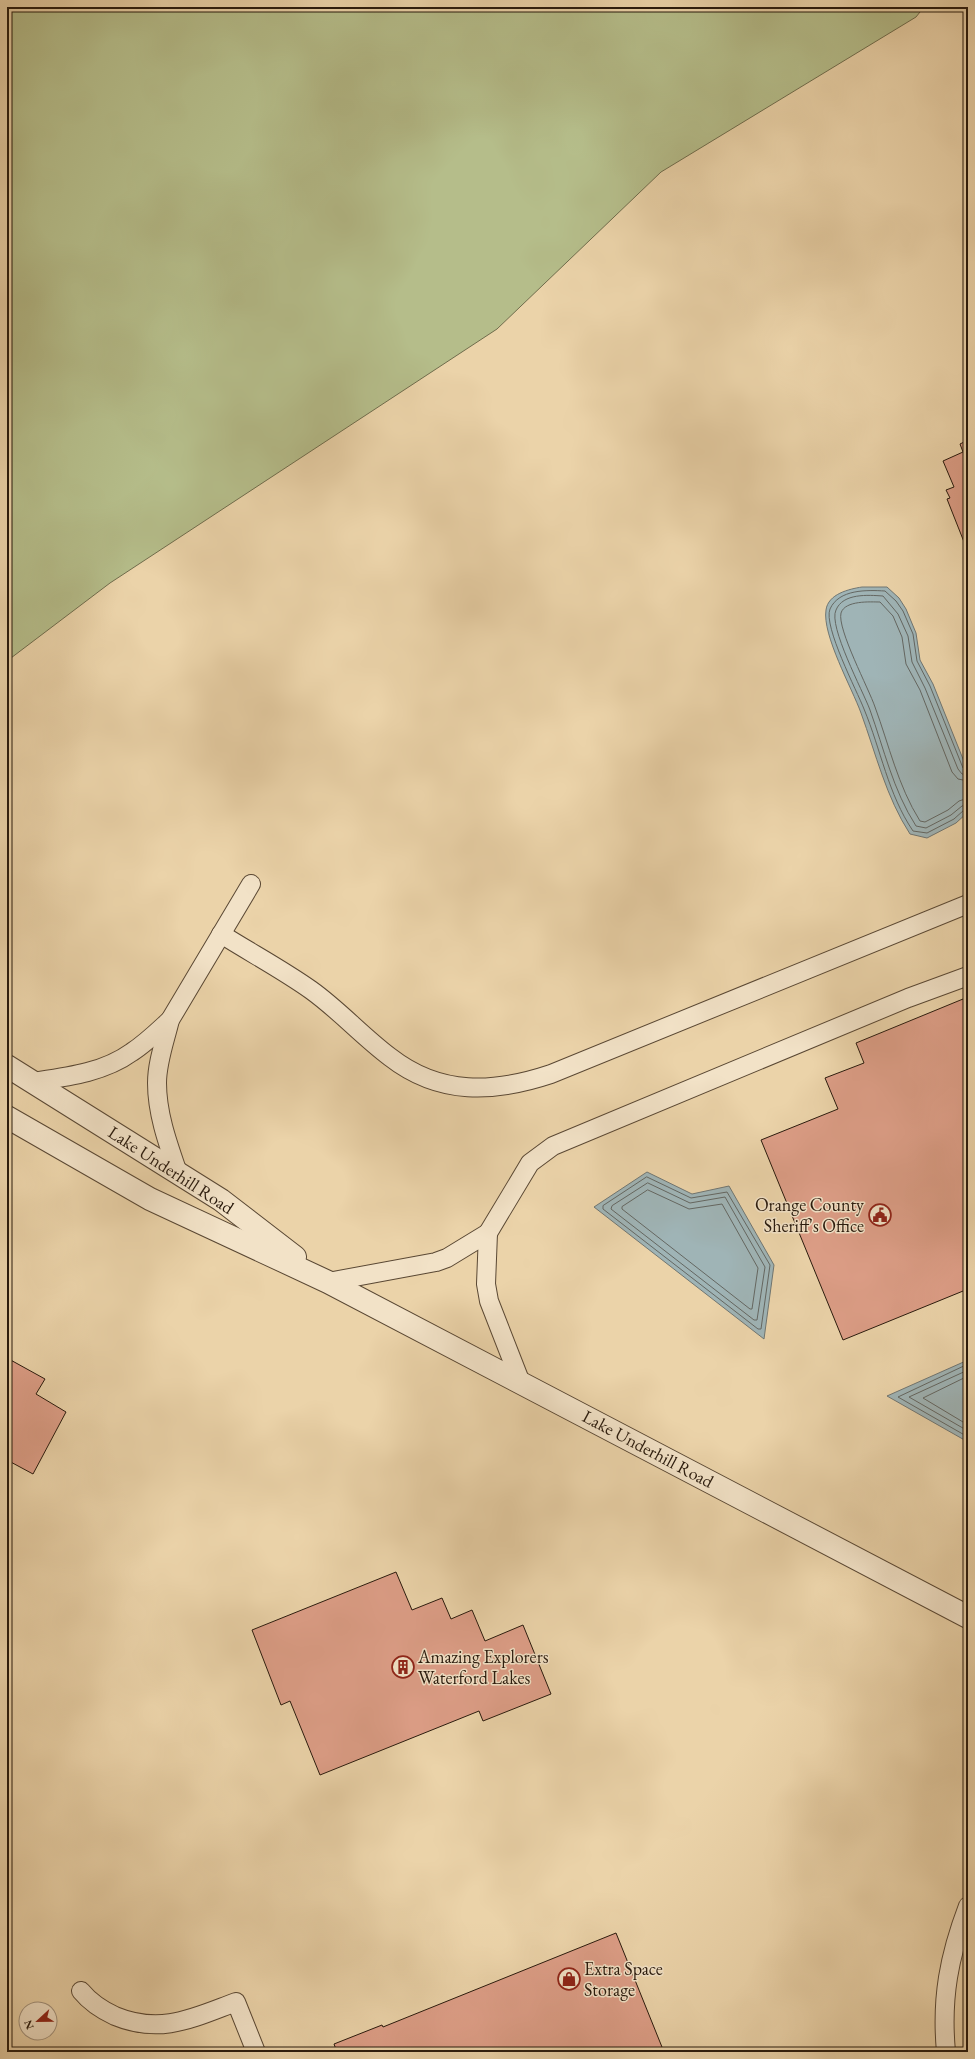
<svg xmlns="http://www.w3.org/2000/svg" width="975" height="2059" viewBox="0 0 975 2059" font-family="'EB Garamond',serif">
<rect width="100%" height="100%" fill="#ebd3a9"/>
<filter id="stains"><feTurbulence type="fractalNoise" baseFrequency=".005" numOctaves="4"/><feColorMatrix values="0 0 0 0 .2 0 0 0 0 .09 0 0 0 0 .02 0 0 0 .5 -.17"/></filter>
<radialGradient id="worn" r=".72"><stop offset=".6" stop-color="#630" stop-opacity="0"/><stop offset="1" stop-color="#630" stop-opacity=".3"/></radialGradient>
<polygon fill="#b5bd8a" stroke="#6f6c4c" points="7,7 924,7 916,17 661,172 497,329 110,583 7,661"/>
<g fill="#9fb4b6" stroke="#707672">
<path d="M862 587H887L899 598 906 609 916 633 920 660 933 684 965 764 968 774V812L956 823 927 838 910 834C886 797 876 754 861 713 852 688 822 635 826 610 828 594 849 589 862 587Z"/>
<polygon points="647,1172 692,1194 729,1186 774,1265 764,1339 594,1207"/>
<polygon points="968,1360 968,1442 887,1396"/>
</g>
<g fill="none" stroke-linecap="round" stroke-linejoin="round">
<g stroke="#646762" stroke-width="1">
<path d="M968 770 963 768 930 686 917 661 913 634 903 611 896 601 885 591C867 590 839 589 830 609 823 626 857 691 864 709 881 750 888 794 913 831L927 833 954 819 964 810 968 809"/>
<path d="M968 775 962 774 958 769 925 688 912 662 908 636 898 614 883 596C868 595 843 593 836 610 828 626 863 691 870 710 884 749 893 790 916 826L926 828 951 815 962 806 968 804"/>
<path d="M968 781 958 779 952 772 920 690 906 664 902 637 893 616 880 602C871 602 845 600 841 613 837 629 869 689 875 707 889 745 898 786 920 821L925 822 948 810 959 801 968 798"/>
<polygon points="647,1177 691,1198 727,1192 770,1265 761,1329 758,1329 603,1209 603,1206"/>
<polygon points="648,1183 690,1203 725,1197 765,1267 757,1320 754,1320 611,1209 612,1206"/>
<polygon points="648,1190 689,1209 722,1204 758,1268 752,1309 750,1309 622,1209 622,1207"/>
<polyline points="968,1364 898,1397 968,1437"/>
<polyline points="968,1370 909,1397 968,1431"/>
<polyline points="968,1376 923,1398 968,1425"/>
</g>
</g>
<g fill="#dd9e87" stroke="#291a0d">
<polygon points="968,440 968,552 947,499 950,498 946,490 954,487 943,461 963,452 960,444"/>
<polygon points="968,582 968,595 964,584"/>
<polygon points="963,999 968,1012 968,1289 843,1340 761,1140 838,1109 825,1078 864,1063 856,1043"/>
<polygon points="7,1358 45,1379 36,1394 66,1412 33,1474 7,1460"/>
<polygon points="396,1572 412,1610 442,1598 451,1619 472,1610 485,1641 523,1625 551,1694 483,1721 479,1711 320,1775 290,1701 281,1705 252,1630"/>
<polygon points="616,1933 664,2052 337,2052 334,2044 382,2025 383,2027"/>
</g>
<g fill="none" stroke-linecap="round" stroke-linejoin="round">
<g stroke="#5a4834" stroke-width="20">
<g id="service">
<path d="M221 934C251 953 283 970 311 990 339 1010 362 1036 390 1057 440 1096 494 1093 551 1074L968 904"/>
<path d="M32 1082C66 1077 103 1073 132 1052 146 1043 158 1031 170 1020"/>
<path d="M178 1173C168 1144 157 1114 157 1083 157 1062 165 1041 170 1020L251 884"/>
<polyline points="488,1233 530,1163 553,1146 908,998 968,976"/>
<polyline points="328,1282 436,1262 447,1258 488,1233 486,1284 489,1301 521,1383"/>
<path d="M81 1991C90 2002 102 2010 115 2016 161 2035 193 2018 236 2002L256 2052"/>
<path d="M946 2052C941 1998 949 1956 968 1906"/>
</g>
</g>
<g stroke="#5a4834" stroke-width="24">
<g id="tertiary">
<polyline points="7,1066 221,1200 295,1257"/>
<polyline points="7,1117 150,1199 328,1282 968,1617"/>
</g>
</g>
<use href="#service" stroke="#f2e2c7" stroke-width="18"/>
<use href="#tertiary" stroke="#f2e2c7" stroke-width="22"/>
</g>
<defs>
<g id="civic-ring" transform="scale(1.15)"><circle r="9.5" fill="#f2e2c7" stroke="#8f2418" stroke-width="1.5"/><path d="M-.6-6.5H3V-4.5H.6V-3L4-1V1h2V6H-6V1h2V-1L-.6-3ZM-1.2 2.5V6h2.4V2.5Z" fill="#8f2418"/></g>
<g id="building-ring" transform="scale(1.15)"><circle r="9.5" fill="#f2e2c7" stroke="#8f2418" stroke-width="1.5"/><path d="M-4-6H4V6H1V3H-1V6H-4ZM-2.5-4.3h1.7v1.8h-1.7ZM.8-4.3h1.7v1.8H.8ZM-2.5-1h1.7V.8h-1.7ZM.8-1h1.7V.8H.8Z" fill="#8f2418"/></g>
<g id="shop-ring" transform="scale(1.15)"><circle r="9.5" fill="#f2e2c7" stroke="#8f2418" stroke-width="1.5"/><path d="M-5-2.5h2.3a2.7 3.5 0 0 1 5.4 0H5L5.5 6h-11ZM-1.5-2.5h3a1.5 2.3 0 0 0-3 0Z" fill="#8f2418"/></g>
</defs>
<g fill-rule="evenodd">
<use href="#civic-ring" x="880" y="1215"/>
<use href="#building-ring" x="403" y="1667"/>
<use href="#shop-ring" x="569" y="1979"/>
</g>
<g text-anchor="middle" stroke-width="3" stroke-linejoin="round" paint-order="stroke">
<g font-size="18" fill="#291a0d" stroke="#f2e2c7">
<text transform="translate(171 1170) rotate(33)" y="6">Lake Underhill Road</text>
<text transform="translate(648 1449) rotate(28)" y="6">Lake Underhill Road</text>
</g>
<g font-size="18" fill="#291a0d" stroke="#f2e2c7" text-anchor="start">
<text x="864" y="1211" text-anchor="end">Orange County<tspan x="864" dy="21">Sheriff's Office</tspan></text>
<text x="418" y="1663">Amazing Explorers<tspan x="418" dy="21">Waterford Lakes</tspan></text>
<text x="584" y="1975">Extra Space<tspan x="584" dy="21">Storage</tspan></text>
</g>
</g>
<rect width="975" height="2059" fill="none" stroke="#ebd3a9" stroke-width="24"/>
<rect x="8" y="8" width="959" height="2043" fill="none" stroke="#291a0d" stroke-width="2"/>
<rect x="12" y="12" width="951" height="2035" fill="none" stroke="#291a0d"/>
<g transform="translate(38 2021) rotate(248)"><circle r="19" fill="#f2e2c7" stroke="#a2927d"/>
<path d="M0-3L7 15L0 10L-7 15Z" fill="#8f2418"/>
<text y="-6" font-size="11" font-weight="bold" text-anchor="middle" fill="#291a0d">N</text>
</g>
<rect width="100%" height="100%" filter="url(#stains)"/>
<rect width="100%" height="100%" fill="url(#worn)"/>
</svg>
